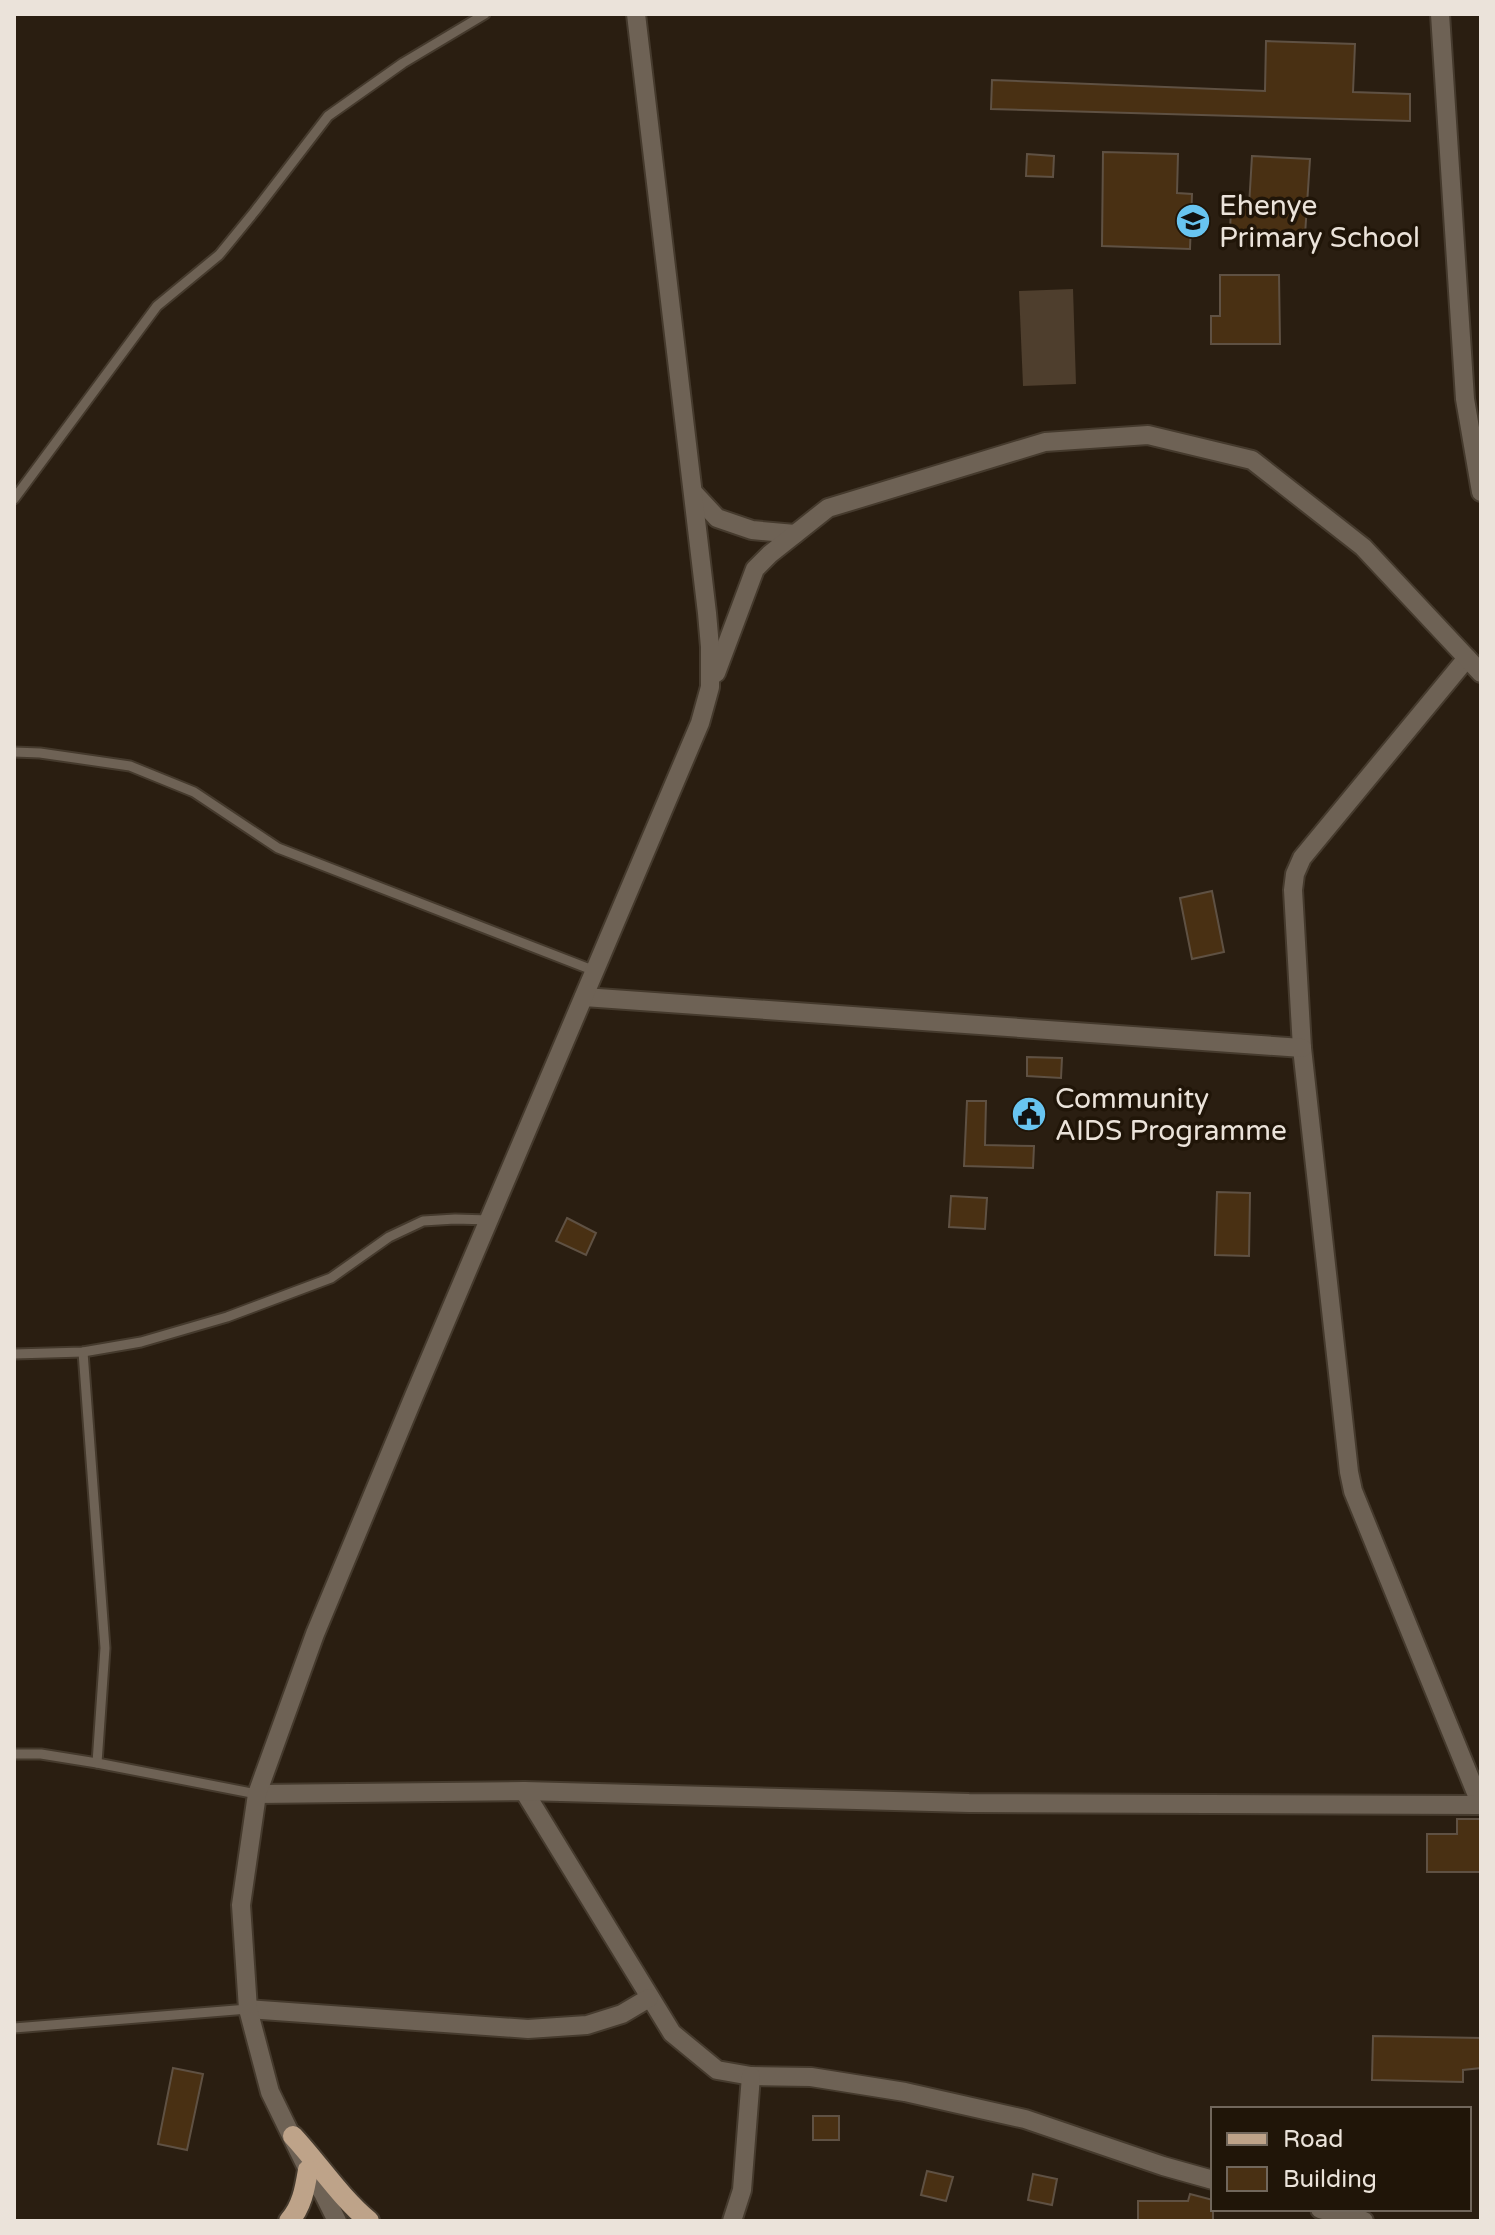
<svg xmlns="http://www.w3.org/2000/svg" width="1495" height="2235" viewBox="0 0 1495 2235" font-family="'Varela Round',sans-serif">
<rect width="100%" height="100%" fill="#2a1e11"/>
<polygon fill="#4e3e2d" points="1073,289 1076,384 1023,386 1019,291"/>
<g fill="#493013" stroke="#5f5143" stroke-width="2">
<polygon points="1266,41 1355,44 1353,92 1410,94 1410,121 991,109 992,80 1265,91"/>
<polygon points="1103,152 1178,154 1177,193 1192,194 1190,249 1102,246"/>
<polygon points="1027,154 1054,156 1053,177 1026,176"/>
<polygon points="1252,156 1310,159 1305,235 1230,233 1231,206 1249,206"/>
<polygon points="1220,275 1279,275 1280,344 1211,344 1211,316 1220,316"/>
<polygon points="1212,891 1224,952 1192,959 1180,898"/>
<polygon points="1027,1057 1062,1058 1061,1078 1027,1076"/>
<polygon points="967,1101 986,1101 985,1145 1034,1146 1033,1168 964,1166"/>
<polygon points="1217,1192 1250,1193 1249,1256 1215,1255"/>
<polygon points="951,1196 987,1198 985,1229 949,1227"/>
<polygon points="567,1218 596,1233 586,1255 556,1241"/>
<polygon points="1457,1819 1481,1819 1481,1872 1427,1872 1427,1834 1457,1834"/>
<polygon points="1373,2036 1481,2038 1481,2068 1463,2070 1463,2082 1372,2080"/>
<polygon points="173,2068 203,2074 187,2150 158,2144"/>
<rect x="813" y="2116" width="26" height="24"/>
<polygon points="927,2171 953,2177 946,2201 921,2195"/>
<polygon points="1033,2174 1057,2179 1052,2205 1028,2200"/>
<polygon points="1190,2194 1213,2200 1213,2221 1138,2221 1138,2201 1188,2201"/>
</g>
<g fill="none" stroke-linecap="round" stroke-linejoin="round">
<g stroke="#453a2d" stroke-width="13">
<g id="service">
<polyline points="14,499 157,306 219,255 255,211 328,116 403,63 485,14"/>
<polyline points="14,752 40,753 130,766 194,792 278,848 595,971"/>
<polyline points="83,1352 105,1648 97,1763"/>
<polyline points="14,1354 83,1352 141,1342 227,1317 331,1278 389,1237 423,1221 455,1219 489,1220"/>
<polyline points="14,1754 41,1754 97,1763 257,1794"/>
<polyline points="14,2028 248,2009"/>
</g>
</g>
<g stroke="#453a2d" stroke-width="22">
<g id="minor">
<polyline points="1440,14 1465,399 1481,492"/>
<polyline points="693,492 717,518 752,530 795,534"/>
<polyline points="1467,658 1302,858 1295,874 1293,890 1302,1048 1349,1472 1353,1491 1481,1805"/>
<polyline points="716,673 755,569 770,554 828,508 1045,442 1148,435 1252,460 1363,547 1481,673"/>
<polyline points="584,997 1302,1048"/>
<polyline points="524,1791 672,2033 717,2070 751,2076 811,2077 905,2092 1025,2119 1163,2166 1213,2180"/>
<polyline points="257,1794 524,1791 969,1803 1481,1805"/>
<polyline points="248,2009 528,2029 587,2025 622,2014 649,1998"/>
<polyline points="1320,2209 1364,2221"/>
<polyline points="337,2221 323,2193 308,2170 270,2092 248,2009 241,1905 257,1794 315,1634 414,1396 700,723 710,687 710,647 707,613 636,14"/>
<polyline points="732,2221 742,2190 751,2076"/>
</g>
</g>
<g stroke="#453a2d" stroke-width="24">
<g id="primary">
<path d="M293 2136C319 2164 340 2197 369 2221"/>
<path d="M289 2221C302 2207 305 2188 308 2170"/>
</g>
</g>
<use href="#service" stroke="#6e6255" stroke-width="9"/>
<use href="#minor" stroke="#6e6255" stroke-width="18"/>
<use href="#primary" stroke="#bea389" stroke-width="20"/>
</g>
<defs>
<g id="school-disc" transform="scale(1.8)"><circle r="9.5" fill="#68c4f0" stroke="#201508"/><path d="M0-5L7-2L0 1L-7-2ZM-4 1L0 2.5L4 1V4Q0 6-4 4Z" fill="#111"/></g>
<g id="civic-disc" transform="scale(1.8)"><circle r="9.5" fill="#68c4f0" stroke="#201508"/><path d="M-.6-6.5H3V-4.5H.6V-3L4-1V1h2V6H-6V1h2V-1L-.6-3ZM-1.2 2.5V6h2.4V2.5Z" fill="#111"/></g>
</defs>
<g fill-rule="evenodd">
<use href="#school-disc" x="1193" y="221"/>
<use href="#civic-disc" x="1029" y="1114"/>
</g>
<g text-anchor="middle" stroke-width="7" stroke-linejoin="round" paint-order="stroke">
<g font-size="28" fill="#ebe3da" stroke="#201508" text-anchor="start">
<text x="1219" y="215">Ehenye<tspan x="1219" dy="32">Primary School</tspan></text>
<text x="1055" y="1108">Community<tspan x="1055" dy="32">AIDS Programme</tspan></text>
</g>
</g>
<rect width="1495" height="2235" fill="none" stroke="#ebe3da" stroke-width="32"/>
<rect x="1211" y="2107" width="260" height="104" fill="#201508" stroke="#71675c" stroke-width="2"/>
<rect x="1227" y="2133" width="40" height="12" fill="#bea389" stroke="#71675c" stroke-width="2"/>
<text x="1283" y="2147" font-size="24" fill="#ebe3da">Road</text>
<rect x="1227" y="2167" width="40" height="24" fill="#493013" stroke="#71675c" stroke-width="2"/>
<text x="1283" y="2187" font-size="24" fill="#ebe3da">Building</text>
</svg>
